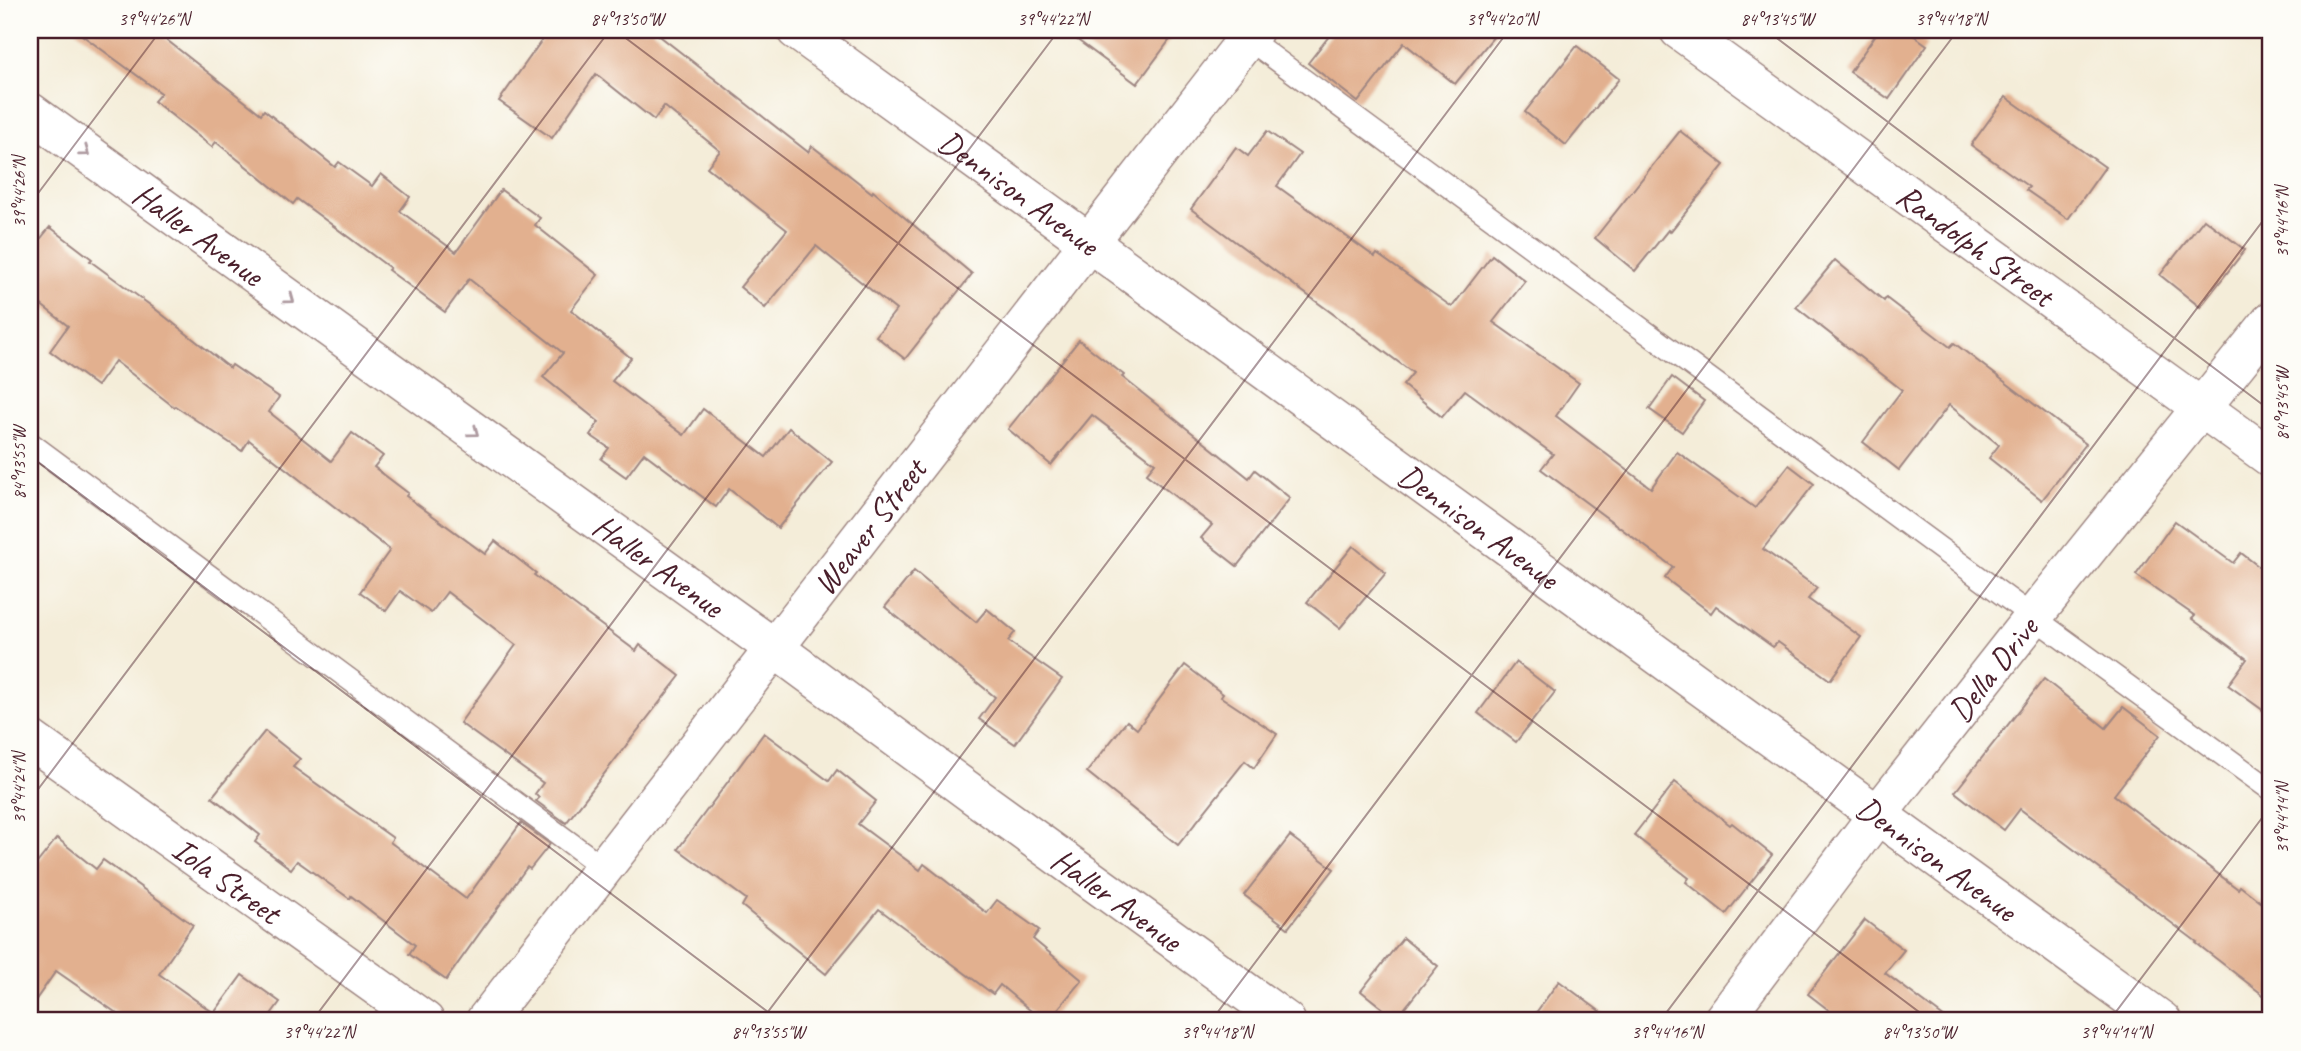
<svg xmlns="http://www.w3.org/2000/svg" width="2301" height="1051" viewBox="0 0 2301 1051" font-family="Caveat,sans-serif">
<rect width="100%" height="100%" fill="#fdfcf7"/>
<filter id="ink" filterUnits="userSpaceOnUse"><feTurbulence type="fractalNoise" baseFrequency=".0143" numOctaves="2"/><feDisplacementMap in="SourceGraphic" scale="14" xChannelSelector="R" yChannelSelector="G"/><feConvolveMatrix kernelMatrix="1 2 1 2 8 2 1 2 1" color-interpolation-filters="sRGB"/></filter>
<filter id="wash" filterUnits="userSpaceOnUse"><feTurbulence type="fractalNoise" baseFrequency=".00686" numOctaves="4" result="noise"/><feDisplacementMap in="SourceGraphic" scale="28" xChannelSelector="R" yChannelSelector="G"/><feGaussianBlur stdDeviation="1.57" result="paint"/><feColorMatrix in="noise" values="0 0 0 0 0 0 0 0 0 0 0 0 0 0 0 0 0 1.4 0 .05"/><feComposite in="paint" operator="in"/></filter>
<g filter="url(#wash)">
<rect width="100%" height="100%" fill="#f4edd9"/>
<g id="blocks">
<g fill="#e2b08f">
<polygon points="75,30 154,30 261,114 264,110 335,167 339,162 372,186 381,174 410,197 400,211 456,252 501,190 540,218 535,225 598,275 571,310 631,358 612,381 684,435 703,409 766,457 789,428 832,462 778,528 729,489 716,507 644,453 626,477 601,459 609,448 590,435 599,422 543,377 563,353 469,279 445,312 388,270 390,268 297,199 293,204 216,142 212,147 154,101 161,93"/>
<polygon points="549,30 652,30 808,152 812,146 872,193 873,191 972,274 905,359 876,336 896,310 816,246 765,308 740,287 787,230 707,167 720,151 664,106 654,120 596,74 552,138 499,101"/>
<polygon points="1064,30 1177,30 1137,84"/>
<polygon points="1334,30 1499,30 1455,84 1404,43 1358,102 1308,63"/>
<polygon points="1879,30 1906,30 1927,45 1889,99 1850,72"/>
<polygon points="1577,46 1619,79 1566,145 1525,112"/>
<polygon points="2006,97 2105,167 2068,219 2026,190 2029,187 1971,145"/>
<polygon points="1267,131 1300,154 1277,186 1375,257 1377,254 1452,307 1492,255 1525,281 1493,322 1579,383 1556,416 1651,488 1677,452 1755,508 1789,465 1814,484 1763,549 1817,588 1808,599 1861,637 1830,680 1778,642 1773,647 1716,606 1711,613 1665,578 1673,567 1541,469 1553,454 1465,390 1442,417 1403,385 1413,373 1191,209 1236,147 1248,156"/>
<polygon points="1680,131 1724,165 1670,232 1668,230 1635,271 1595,238"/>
<polygon points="2204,219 2245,250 2200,307 2160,275"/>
<polygon points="50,227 92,259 90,261 154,308 230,368 232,365 279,397 269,412 331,461 352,433 383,456 374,467 408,493 406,496 485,554 495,541 536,573 534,575 636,651 640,645 680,676 566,823 536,801 539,798 535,794 543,783 460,723 516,645 447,592 431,613 400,591 386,611 360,592 390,550 249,440 242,451 175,406 174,407 115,361 97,386 50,351 68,326 30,296 30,252"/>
<polygon points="1835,260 1884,301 1886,298 1950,347 1954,343 2086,444 2042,500 1989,458 1999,445 1949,405 1899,470 1863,442 1902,390 1796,307"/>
<polygon points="1079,340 1124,375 1122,377 1249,478 1255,470 1290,498 1237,566 1201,538 1212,525 1146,474 1155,463 1092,415 1051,465 1008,429"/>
<polygon points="1672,377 1704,401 1682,432 1649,409"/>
<polygon points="2175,521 2233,563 2241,553 2271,576 2271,716 2228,685 2247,659 2192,619 2195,616 2136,575"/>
<polygon points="1353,546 1386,573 1340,628 1307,602"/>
<polygon points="914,571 976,622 987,609 1015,632 1008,641 1062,679 1015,744 979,719 995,697 885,607"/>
<polygon points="1516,662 1555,692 1516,742 1478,713"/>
<polygon points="1185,665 1223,694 1221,697 1277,734 1254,768 1245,761 1178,845 1087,772 1127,721 1137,729"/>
<polygon points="2044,679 2106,728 2123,707 2160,735 2114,795 2238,889 2240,886 2271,910 2271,1001 2196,943 2197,942 2020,809 2004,830 1955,792"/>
<polygon points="265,731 300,759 293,767 393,838 390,842 466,899 521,823 550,844 530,869 527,867 446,980 409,954 415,945 351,896 350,899 297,861 291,869 255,842 260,835 212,797"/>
<polygon points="764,733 829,781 837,770 876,801 858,824 920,870 924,864 987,913 997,900 1039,930 1033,939 1082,980 1048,1021 1043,1021 1000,985 993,994 879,909 826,974 742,906 746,899 678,849"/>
<polygon points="1675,782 1730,825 1732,823 1772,855 1726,914 1686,882 1689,878 1634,835"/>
<polygon points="1290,836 1334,869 1288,928 1244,895"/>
<polygon points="57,838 96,869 103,860 193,925 159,974 214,1013 242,975 280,1002 266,1021 128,1021 56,971 30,1008 30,872"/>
<polygon points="1865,920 1904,950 1885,973 1949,1021 1843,1021 1808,994"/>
<polygon points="1403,938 1438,966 1396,1019 1361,991"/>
<polygon points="1559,981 1613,1021 1530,1021"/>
</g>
</g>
</g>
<g filter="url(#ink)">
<use href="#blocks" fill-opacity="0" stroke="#9f8682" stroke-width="2"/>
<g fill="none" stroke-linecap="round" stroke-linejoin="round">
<g stroke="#9f8682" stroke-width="24">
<g id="service">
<polyline points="1247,38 2033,617 2271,790"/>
<polyline points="30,443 604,868"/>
</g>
</g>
<g stroke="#9f8682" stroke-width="41">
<g id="minor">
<path id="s1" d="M796 30 2162 1021"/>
<path id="s2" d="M1679 30 2271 458"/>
<path id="s3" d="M30 112 774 648 975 796 1286 1021"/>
<path id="s4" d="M30 739 425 1021"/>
<path id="s5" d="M485 1021 1254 30"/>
<path id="s6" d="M1722 1021 1878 814 2033 617 2271 321"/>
</g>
</g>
<use href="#service" stroke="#fff" stroke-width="21"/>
<use href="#minor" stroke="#fff" stroke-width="38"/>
</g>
<defs><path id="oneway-chevron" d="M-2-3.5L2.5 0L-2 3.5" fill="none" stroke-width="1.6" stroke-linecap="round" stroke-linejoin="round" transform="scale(1.75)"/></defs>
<g stroke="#ae9aa0">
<use href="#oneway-chevron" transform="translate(85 152) rotate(36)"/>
<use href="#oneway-chevron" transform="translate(290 299) rotate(36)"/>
<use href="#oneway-chevron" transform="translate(474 432) rotate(36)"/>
</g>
</g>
<path fill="none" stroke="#4a1f2b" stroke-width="2" stroke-opacity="0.45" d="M615 30 1931 1021M1766 30 2271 411M30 204 161 30M30 456 780 1021M30 800 610 30M312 1021 1059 30M761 1021 1509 30M1211 1021 1958 30M1660 1021 2271 210M2109 1021 2271 806"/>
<g text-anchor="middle" stroke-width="5" stroke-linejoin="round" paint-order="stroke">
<g font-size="33" fill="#4a1f2b" stroke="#fdfcf7">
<text dy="12" stroke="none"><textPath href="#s1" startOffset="276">Dennison Avenue</textPath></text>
<text dy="12" stroke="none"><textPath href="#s3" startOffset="208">Haller Avenue</textPath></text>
<text dy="12" stroke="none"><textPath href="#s2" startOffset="366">Randolph Street</textPath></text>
<text dy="12" stroke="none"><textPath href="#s5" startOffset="626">Weaver Street</textPath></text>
<text dy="12" stroke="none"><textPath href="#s1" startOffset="844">Dennison Avenue</textPath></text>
<text dy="12" stroke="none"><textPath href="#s3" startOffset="775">Haller Avenue</textPath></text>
<text dy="12" stroke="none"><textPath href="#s6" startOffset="444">Della Drive</textPath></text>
<text dy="12" stroke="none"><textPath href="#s1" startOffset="1410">Dennison Avenue</textPath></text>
<text dy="12" stroke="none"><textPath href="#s4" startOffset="242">Iola Street</textPath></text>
<text dy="12" stroke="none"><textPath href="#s3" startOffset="1342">Haller Avenue</textPath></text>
</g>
</g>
<rect width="2301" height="1051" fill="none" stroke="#fdfcf7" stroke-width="77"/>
<rect x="38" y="38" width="2224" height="974" fill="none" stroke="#4a1f2b" stroke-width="2.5"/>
<g font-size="18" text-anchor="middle" fill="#4a1f2b">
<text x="154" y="25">39°44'26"N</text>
<text x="627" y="25">84°13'50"W</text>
<text x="1053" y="25">39°44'22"N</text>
<text x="1502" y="25">39°44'20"N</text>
<text x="1777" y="25">84°13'45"W</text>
<text x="1951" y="25">39°44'18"N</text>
<text transform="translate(19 192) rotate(-90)" y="6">39°44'26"N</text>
<text transform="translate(2282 222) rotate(-90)" y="6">39°44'16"N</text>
<text transform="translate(2282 404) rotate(-90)" y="6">84°13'45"W</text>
<text transform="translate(19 463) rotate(-90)" y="6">84°13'55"W</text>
<text transform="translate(19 788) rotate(-90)" y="6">39°44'24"N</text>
<text transform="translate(2282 818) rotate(-90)" y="6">39°44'14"N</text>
<text x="319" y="1038">39°44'22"N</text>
<text x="768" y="1038">84°13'55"W</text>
<text x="1217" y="1038">39°44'18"N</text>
<text x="1667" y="1038">39°44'16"N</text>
<text x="1919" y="1038">84°13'50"W</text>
<text x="2116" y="1038">39°44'14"N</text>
</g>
</svg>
